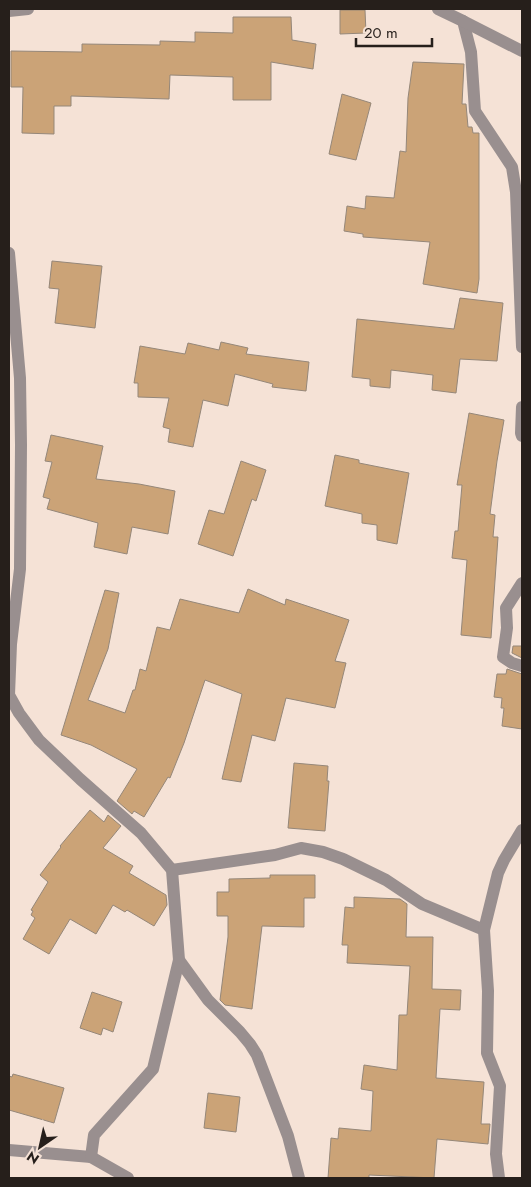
<svg xmlns="http://www.w3.org/2000/svg" width="531" height="1187" viewBox="0 0 531 1187" font-family="Jost,sans-serif">
<rect width="100%" height="100%" fill="#f5e2d6"/>
<g fill="#cba377" stroke="#958779">
<polygon points="340,10 365,10 366,33 340,34"/>
<polygon points="233,17 291,17 292,40 316,44 313,69 271,62 271,100 233,100 233,77 170,75 169,99 71,96 71,106 54,106 54,134 22,133 23,87 11,87 11,51 82,52 82,44 160,45 160,41 195,42 195,32 233,33"/>
<polygon points="413,62 464,64 462,104 466,104 468,127 472,127 473,133 479,133 479,279 477,293 423,284 430,242 363,237 363,234 344,231 347,206 365,209 366,196 394,198 400,151 406,152 408,98"/>
<polygon points="342,94 371,103 356,160 329,154"/>
<polygon points="52,261 102,266 95,328 55,323 59,289 49,288"/>
<polygon points="460,298 503,303 497,361 460,359 456,393 432,390 433,375 391,370 390,388 370,386 370,379 352,377 357,319 454,329"/>
<polygon points="221,342 248,348 246,354 309,362 306,391 272,387 273,384 235,374 228,406 203,400 193,447 168,442 170,429 163,427 169,398 138,397 138,383 134,383 140,346 185,354 188,343 219,350"/>
<polygon points="469,413 504,420 497,461 490,514 495,515 493,537 498,537 491,638 461,635 467,560 452,558 455,531 458,531 462,485 457,485"/>
<polygon points="51,435 103,446 96,479 139,484 175,491 168,534 132,527 127,554 94,547 98,523 47,509 50,499 43,497 52,462 45,461"/>
<polygon points="335,455 359,460 359,463 409,473 397,544 377,540 377,525 362,523 362,514 325,506"/>
<polygon points="241,461 266,470 256,501 252,499 233,556 198,544 209,510 224,514"/>
<polygon points="248,589 285,605 286,599 349,620 335,661 346,663 335,708 286,698 275,741 252,735 241,782 222,779 242,694 205,680 184,743 170,778 168,777 144,817 134,811 132,814 117,801 137,769 91,745 61,735 105,590 119,593 108,649 88,700 125,713 133,690 135,690 140,669 146,671 157,627 170,630 180,599 239,613"/>
<polygon points="513,646 522,646 522,658 512,653"/>
<polygon points="507,669 522,674 522,729 502,726 504,708 501,708 502,698 494,697 497,674 506,674"/>
<polygon points="294,763 328,766 327,781 329,781 325,831 288,828"/>
<polygon points="90,810 104,822 108,815 121,826 103,848 133,866 129,873 166,895 167,905 154,926 127,910 125,912 113,905 96,934 70,919 49,954 23,939 35,918 31,915 33,911 31,910 48,882 40,875 61,847 60,846"/>
<polygon points="270,875 315,875 315,898 304,898 304,927 262,926 252,1009 225,1005 220,1000 228,937 228,916 217,916 217,892 229,892 229,879 270,878"/>
<polygon points="354,897 400,899 407,904 406,937 433,937 432,989 461,990 460,1010 440,1009 436,1078 484,1082 481,1124 490,1124 488,1144 437,1139 434,1178 369,1175 369,1178 328,1178 331,1138 338,1139 339,1128 371,1131 373,1091 361,1089 364,1065 397,1070 399,1015 407,1015 410,966 347,963 348,945 342,945 345,907 354,908"/>
<polygon points="92,992 122,1002 113,1032 103,1028 101,1035 80,1028"/>
<polygon points="13,1074 64,1088 54,1123 9,1110 9,1076 12,1077"/>
<polygon points="208,1093 240,1097 236,1132 204,1128"/>
</g>
<g fill="none" stroke-linecap="round" stroke-linejoin="round">
<g stroke="#998f8f" stroke-width="12">
<polyline points="438,9 463,21 471,52 475,111 512,167 516,192 522,347"/>
<polyline points="9,11 28,9"/>
<polyline points="463,21 522,51"/>
<polyline points="9,253 20,378 21,445 20,569 11,644 9,695 19,713 39,740 80,779 141,833 172,870 179,960 208,1000 240,1032 250,1044 257,1055 288,1136 299,1178"/>
<polyline points="522,407 521,433 522,436"/>
<polyline points="522,583 506,608 507,628 503,657 512,663 522,666"/>
<polyline points="172,870 275,855 301,848 323,852 343,859 386,880 422,904 484,930"/>
<polyline points="9,1150 91,1157 128,1178"/>
<polyline points="91,1157 94,1135 153,1069 179,960"/>
<polyline points="499,1178 496,1154 500,1086 487,1053 488,991 484,930 498,873 504,860 522,830"/>
</g>
</g>
<rect width="531" height="1187" fill="none" stroke="#261f1b" stroke-width="20"/>
<g transform="translate(40 1147) rotate(214)" stroke="#f5e2d6" stroke-width="4" paint-order="stroke">
<path d="M0-4L9 19L0 12L-9 19Z" fill="#261f1b"/>
<text y="-8" font-size="14" font-weight="bold" text-anchor="middle" fill="#261f1b">N</text>
</g>
<path d="M356 38v8h76v-8" fill="none" stroke="#261f1b" stroke-width="2.5"/>
<text x="364" y="38" font-size="15" fill="#261f1b" stroke="#f5e2d6" stroke-width="4" paint-order="stroke">20 m</text>
</svg>
